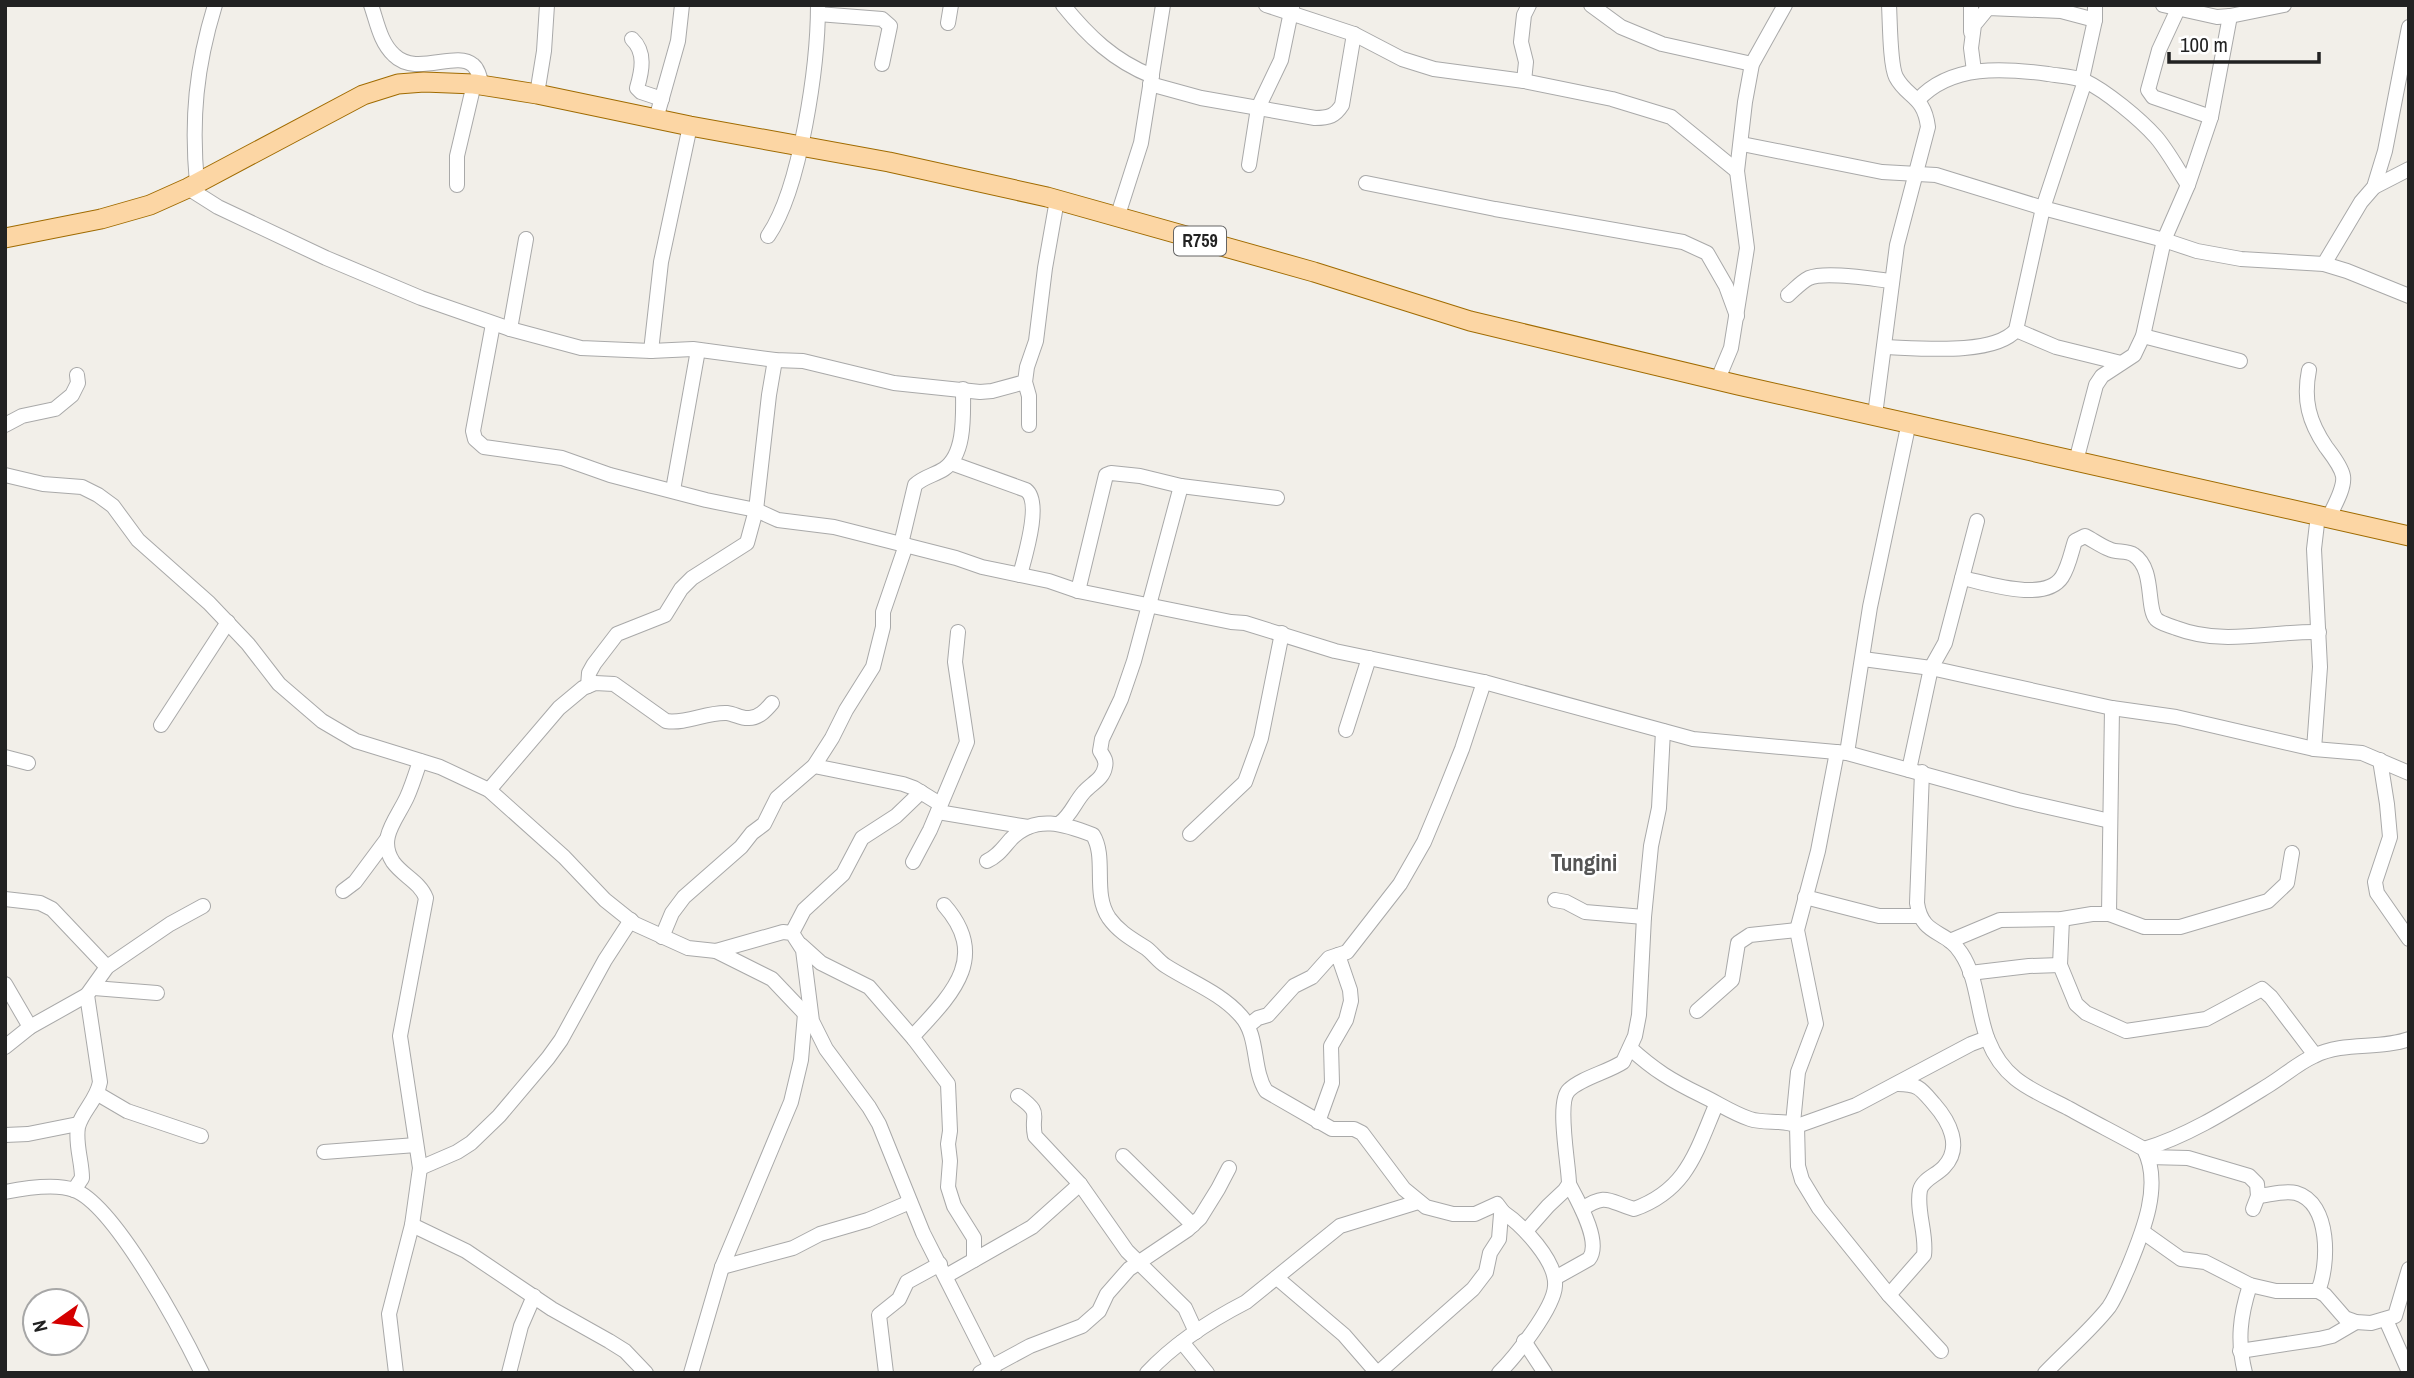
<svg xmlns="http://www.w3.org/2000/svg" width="2414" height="1378" viewBox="0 0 2414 1378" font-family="'Archivo Narrow',sans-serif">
<rect width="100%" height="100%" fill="#f2efe9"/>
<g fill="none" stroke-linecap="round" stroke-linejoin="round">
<g stroke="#a9a9a9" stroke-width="16">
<g id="minor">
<path d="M371 5C377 22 380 42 394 55 416 77 456 50 473 65 479 70 480 79 482 86"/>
<path d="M1063 5C1088 36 1114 61 1152 76"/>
<polyline points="1266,5 1354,34 1402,59 1434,69 1524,81 1612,99 1671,117 1737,171"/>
<polyline points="1591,5 1621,27 1662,44 1752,64"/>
<polyline points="2163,5 2217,17 2230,16 2284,5"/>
<polyline points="2178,9 2159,50 2148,90 2153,97 2211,117"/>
<polyline points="818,14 882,19 890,26 882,64"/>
<polyline points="948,23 951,5"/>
<polyline points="1971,32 1971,5"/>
<path d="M632 39C646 52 642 71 637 88L641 92 662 99"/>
<polyline points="1974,71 1971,48 1974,25 1988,8 2061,11 2095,20"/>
<polyline points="2082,79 2095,20 2095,5"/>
<polyline points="1524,81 1526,62 1521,42 1524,15 1529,5"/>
<path d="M1150 84 1201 98 1315 118C1329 118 1335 116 1342 105L1354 34"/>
<polyline points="537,94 544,51 547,5"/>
<path d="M1918 100C1951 64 2004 68 2048 74 2059 76 2074 76 2085 81 2106 91 2140 119 2156 137 2168 151 2178 170 2188 185"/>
<polyline points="656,119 678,41 682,5"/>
<polyline points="1742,144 1882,172 1936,175 2043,208 2164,240 2197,251 2241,259 2324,264 2347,271 2409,296"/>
<polyline points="1249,165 1258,108 1281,60 1292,7"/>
<polyline points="1366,183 1495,209 1683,242 1707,253 1726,286 1737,316"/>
<path d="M197 184C191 119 196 67 215 5"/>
<polyline points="457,185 457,156 474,84"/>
<polyline points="2374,187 2409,169"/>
<polyline points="188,188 218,207 326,258 421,298 510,329 581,348 651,351 693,349 775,360 803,361 894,383 980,392 992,391 1025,382"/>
<polyline points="1117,218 1141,143 1163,5"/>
<path d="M768 236C801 188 818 64 818 5"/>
<polyline points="2324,264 2361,202 2374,187 2385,151 2409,27"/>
<path d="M1788 295C1794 290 1801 282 1809 278 1826 271 1872 279 1891 281"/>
<polyline points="493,324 473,431 475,439 484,447 562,458 610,475 706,500 756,510 778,520 834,527 956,558 982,567 1049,581 1078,591 1231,622 1245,623 1335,651 1484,682 1693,739 1847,753 2018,800 2110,821"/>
<polyline points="510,329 526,239"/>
<polyline points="2016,330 2056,347 2121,363"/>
<polyline points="2143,336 2240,361"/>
<path d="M1885 347C1917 348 1994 356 2016 330L2043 208 2085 81"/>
<polyline points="651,351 661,262 690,126"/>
<path d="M2309 370C2303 400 2309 422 2326 447 2332 455 2341 466 2343 476 2345 488 2334 506 2329 517"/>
<polyline points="1718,379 1731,348 1747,248 1737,171 1745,102 1752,64 1785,5"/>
<path d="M1875 415 1897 245 1928 127C1924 95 1907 98 1896 77 1890 65 1890 22 1889 5"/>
<polyline points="5,425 22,416 55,409 72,395 78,383 77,375"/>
<polyline points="1029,425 1029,396 1025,382 1027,367 1036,341 1045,268 1057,200"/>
<polyline points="2076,461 2096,385 2102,376 2134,355 2143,336 2164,240 2188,185 2211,117 2230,16"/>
<path d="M951 463 1026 490C1042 502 1025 556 1020 575"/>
<polyline points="5,475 43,484 82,487 98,495 113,506 138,540 209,603 248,644 279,684 322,721 356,741 440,767 489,790 564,857 605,900 635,924 688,948 716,951 783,932 792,933 803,950 812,1021 826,1049 869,1107 879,1124 923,1233 994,1373"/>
<polyline points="673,490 698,350"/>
<path d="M901 544 915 485C923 477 935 475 944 469 966 454 963 413 963 389"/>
<path d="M1962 578C1987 583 2045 603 2062 577 2069 566 2071 553 2075 541L2085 536C2093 540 2101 546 2109 549 2116 553 2127 550 2134 555 2155 569 2146 607 2156 619 2161 624 2169 625 2176 628 2223 646 2270 631 2319 632"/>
<polyline points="1078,591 1106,475 1111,473 1140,476 1181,486 1277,498"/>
<polyline points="1863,659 1931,668 2112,708 2176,717 2314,749 2362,753 2409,773"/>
<polyline points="588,686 589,673 594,664 617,634 665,615 681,589 692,578 747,543 756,510 769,395 775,360"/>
<polyline points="161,725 228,622"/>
<polyline points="1346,730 1369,658"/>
<polyline points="2314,749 2320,667 2314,549 2318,515"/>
<polyline points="1847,753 1870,607 1909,422"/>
<polyline points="5,757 28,763"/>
<polyline points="2380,760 2387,804 2390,837 2375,882 2377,893 2409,939"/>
<polyline points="814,766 903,784 914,788 940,804"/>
<polyline points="1909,770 1931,668 1945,643 1977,521"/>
<path d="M1922 772 1917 903C1922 937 1946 929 1961 953 1978 978 1977 1013 1988 1040 2004 1081 2033 1090 2068 1108 2093 1122 2119 1135 2144 1149 2163 1185 2142 1234 2128 1268 2122 1281 2117 1295 2109 1307 2091 1330 2066 1351 2045 1373"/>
<path d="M489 790 559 708 583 688 595 683 614 684 666 721C687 724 706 712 727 713 735 714 742 719 749 718 759 718 766 710 772 703"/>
<polyline points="938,812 1028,827"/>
<path d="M1060 823C1071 815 1075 802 1084 792 1092 783 1103 779 1105 767 1107 760 1103 756 1100 751L1102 739 1121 699 1134 661 1181 486"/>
<polyline points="1190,834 1245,782 1261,738 1282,633"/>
<path d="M987 861C998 856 1003 848 1011 839 1035 814 1065 824 1093 835 1107 858 1092 893 1109 918 1119 932 1132 939 1146 948 1153 953 1158 961 1166 966 1191 982 1221 993 1241 1016 1259 1036 1252 1069 1266 1091L1332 1129H1354L1362 1133 1404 1189 1426 1207 1453 1214H1475L1497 1204 1503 1212"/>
<polyline points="913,862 930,830 967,742 955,662 958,632"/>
<polyline points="343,891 355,882 387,839"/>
<polyline points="1805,897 1879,916 1919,916"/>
<polyline points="5,899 40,903 52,909 107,967"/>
<polyline points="1555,900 1566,902 1585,912 1644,917"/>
<path d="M944 905C990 957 952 994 915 1034L914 1039 948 1084 950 1131 948 1144 950 1161 948 1187 954 1206 974 1238V1260"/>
<polyline points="2109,914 2112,708"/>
<polyline points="2062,919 2060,965 2076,1004 2086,1013 2126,1031 2206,1019 2262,989 2271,997 2315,1055"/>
<polyline points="792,933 804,910 843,874 862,838 896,816 921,792"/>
<polyline points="662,937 672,913 684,897 741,847 752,833 764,824 777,798 814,766 832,738 846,710 873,667 883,627 883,612 906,545"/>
<polyline points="1950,941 2000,920 2062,919 2092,914 2109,914 2144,927 2180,927 2268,901 2287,883 2292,853"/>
<polyline points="801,945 821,963 869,987 914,1039"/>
<polyline points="716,951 772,979 811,1020"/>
<polyline points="1970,973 2029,966 2060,965"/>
<polyline points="5,984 30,1027"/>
<polyline points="94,988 157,993"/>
<polyline points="1697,1011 1732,980 1738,943 1750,935 1797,930"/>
<polyline points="1248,1026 1258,1018 1268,1015 1294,986 1312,977 1329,958 1347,952 1400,884 1424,842 1442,799 1462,749 1484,682"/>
<polyline points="5,1047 30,1027 87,995"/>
<path d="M1630 1048C1654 1070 1672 1081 1701 1095 1718 1103 1732 1113 1750 1119 1764 1124 1785 1119 1797 1126L1798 1166 1802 1180 1819 1208 1889 1295 1941 1351"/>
<polyline points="98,1094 127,1111 201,1136"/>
<path d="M1018 1096C1044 1115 1030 1113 1035 1136L1080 1184 1127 1251 1185 1308 1196 1332"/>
<polyline points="1318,1122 1332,1083 1331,1046 1346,1020 1351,1001 1350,990 1338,955"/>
<polyline points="1793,1123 1798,1072 1816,1024 1797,930 1818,851 1837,752"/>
<polyline points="1797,1126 1856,1105 1971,1044 1987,1038"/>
<polyline points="5,1135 28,1134 78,1124"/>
<path d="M2144 1149C2188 1136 2230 1109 2269 1085 2284 1076 2298 1063 2314 1056 2344 1041 2379 1050 2409 1039"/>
<polyline points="324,1152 416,1145"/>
<polyline points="1123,1156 1193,1225"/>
<polyline points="2148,1157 2188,1158 2249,1176 2257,1184 2258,1196 2253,1209"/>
<polyline points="420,1168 457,1152 471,1143 499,1116 548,1058 561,1040 605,960 631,920"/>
<path d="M74 1190 82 1178C82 1161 75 1144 78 1127 82 1111 97 1100 100 1082L87 995 107 967 170 924 203 906"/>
<path d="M5 1192C25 1188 55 1183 74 1190 115 1205 182 1332 202 1373"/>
<path d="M2258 1196C2269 1195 2285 1190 2296 1193 2331 1203 2329 1265 2318 1291"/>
<path d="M1582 1209C1607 1192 1609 1202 1634 1209 1687 1190 1696 1152 1716 1105"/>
<polyline points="412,1225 466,1251 552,1309 609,1341 625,1351 646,1373"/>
<path d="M1526 1231 1548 1206 1565 1190 1569 1184C1569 1165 1556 1102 1569 1090 1581 1078 1608 1072 1623 1062L1635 1036 1639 1015 1644 917 1651 846 1659 808 1663 731"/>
<polyline points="2143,1232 2181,1259 2205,1262 2250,1285 2276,1291 2318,1291 2325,1295 2345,1318 2356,1322 2371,1323 2395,1316 2409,1269"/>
<polyline points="722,1267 793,1248 820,1234 868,1220 910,1202"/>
<polyline points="946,1276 1032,1227 1080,1184"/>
<polyline points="1277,1278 1344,1335 1377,1373"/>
<path d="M1555 1278 1589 1259C1602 1242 1578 1201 1569 1184"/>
<path d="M1889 1295 1924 1255C1927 1234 1916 1211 1920 1190 1923 1179 1937 1175 1944 1167 1963 1147 1949 1121 1934 1104 1921 1089 1919 1084 1898 1084"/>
<polyline points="2386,1320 2409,1372"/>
<polyline points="1524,1341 1545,1373"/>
<polyline points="1182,1342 1207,1373"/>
<polyline points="2240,1351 2319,1339 2332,1336 2356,1322"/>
<path d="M396 1373 389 1314 412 1225 420 1168 400 1036 426 898C420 882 403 876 393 862 377 838 397 819 407 797 412 786 416 773 420 761"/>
<polyline points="509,1373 521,1326 534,1296"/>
<polyline points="691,1373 722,1267 791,1102 801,1060 805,1014"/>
<polyline points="886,1373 879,1315 899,1299 907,1282 940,1264"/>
<polyline points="980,1373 1030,1346 1082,1326 1099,1311 1107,1294 1129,1269 1187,1230 1200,1218 1218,1189 1229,1168"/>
<path d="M1147 1373C1174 1344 1211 1320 1246 1302L1340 1226 1418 1202"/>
<path d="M1378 1373 1473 1289 1486 1272 1490 1253 1499 1239 1501 1214 1503 1212C1522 1225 1557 1261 1555 1286 1554 1308 1515 1357 1499 1373"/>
<path d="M2245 1373C2237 1341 2240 1316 2250 1285"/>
</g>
</g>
<g stroke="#a06b00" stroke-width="21">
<polyline id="major" points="5,238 101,219 150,205 188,188 363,95 398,84 424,82 474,84 537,94 690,126 889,162 1047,197 1314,272 1470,321 1738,385 2409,536"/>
</g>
<use href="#minor" stroke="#fff" stroke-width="14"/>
<use href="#major" stroke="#fcd6a4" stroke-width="19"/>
</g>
<g text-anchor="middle" stroke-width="5" stroke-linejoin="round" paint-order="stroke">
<rect fill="#fff" stroke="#646464" stroke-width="2" x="1174" y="226.5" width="52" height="29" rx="5"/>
<g font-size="18" font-weight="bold" fill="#222">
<text x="1200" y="247">R759</text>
</g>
<g font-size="23" font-weight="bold" fill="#555" stroke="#fff">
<text x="1584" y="871">Tungini</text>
</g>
</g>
<rect width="2414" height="1378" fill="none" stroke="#222222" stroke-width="14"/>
<g transform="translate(56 1322) rotate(256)"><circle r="33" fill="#ffffff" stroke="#a7a7a7" stroke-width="2"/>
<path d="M0-5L12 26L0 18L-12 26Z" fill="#d40000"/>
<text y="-10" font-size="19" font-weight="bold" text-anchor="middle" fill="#222222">N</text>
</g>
<path d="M2169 52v10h150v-10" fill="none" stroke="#222222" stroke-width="3.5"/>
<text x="2180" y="52" font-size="21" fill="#222222" stroke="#ffffff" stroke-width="5" paint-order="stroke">100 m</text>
</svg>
